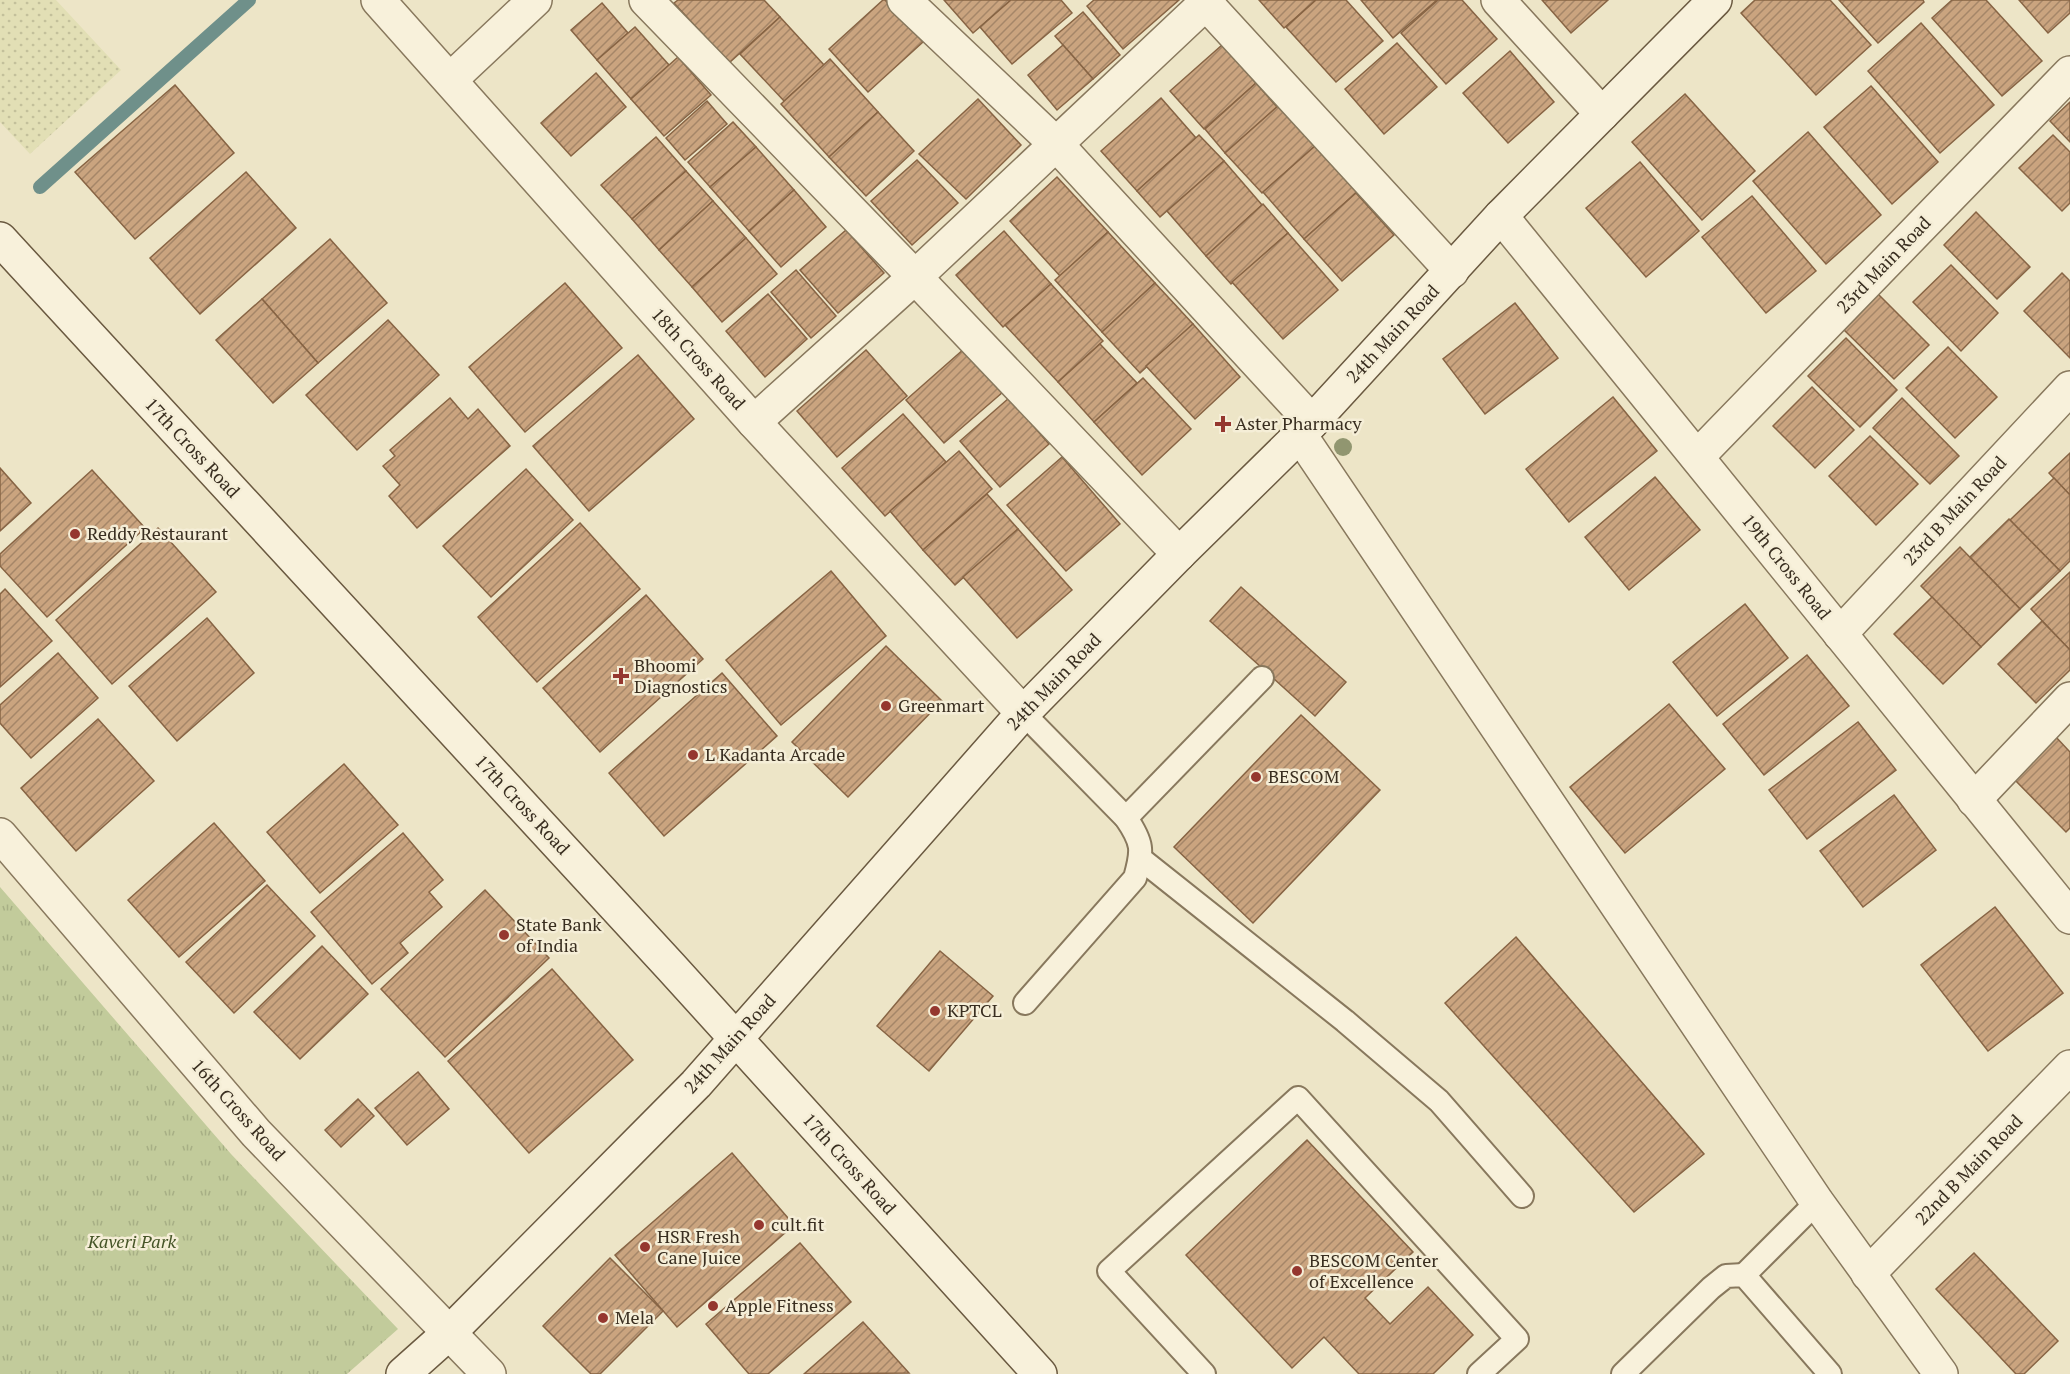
<svg xmlns="http://www.w3.org/2000/svg" width="2070" height="1374" viewBox="0 0 2070 1374" font-family="'PT Serif',serif">
<defs>
<pattern id="farmland-dots" width="8" height="8" patternUnits="userSpaceOnUse" patternTransform="scale(1.5)"><rect width="8" height="8" fill="#e2dfb5"/><path d="M2 2h.1M6 6h.1" fill="none" stroke="#c3c09b" stroke-width="1.8" stroke-linecap="round"/></pattern>
<pattern id="park-tufts" width="24" height="20" patternUnits="userSpaceOnUse" patternTransform="scale(1.5)"><rect width="24" height="20" fill="#c2cb9b"/><path d="M3 7l-1-3M5 7V3M7 7l1-3M15 17l-1-3M17 17v-4M19 17l1-3" fill="none" stroke="#a7af85"/></pattern>
<pattern id="building-hatch" width="6" height="6" patternUnits="userSpaceOnUse" patternTransform="scale(1.5)"><rect width="6" height="6" fill="#caa47f"/><path d="M-1 1l2-2M0 6l6-6M5 7l2-2" fill="none" stroke="#a58668"/></pattern>
</defs>
<rect width="100%" height="100%" fill="#ede5c7"/>
<polygon fill="url(#farmland-dots)" points="0,0 56,0 121,70 30,154 0,122"/>
<polygon fill="url(#park-tufts)" points="0,887 231,1154 398,1329 347,1374 0,1374"/>
<g fill="none" stroke-linecap="round" stroke-linejoin="round">
<polyline stroke="#6f908a" stroke-width="14" points="40,187 249,0"/>
</g>
<g fill="url(#building-hatch)" stroke="#876444" stroke-width="1.5">
<polygon points="678,0 764,0 780,17 729,63 674,3"/>
<polygon points="883,0 885,0 923,42 868,92 829,49"/>
<polygon points="944,0 1011,0 973,33"/>
<polygon points="1011,0 1061,0 1072,13 1012,64 980,27"/>
<polygon points="1094,0 1179,0 1123,49 1087,6"/>
<polygon points="1259,0 1316,0 1284,28"/>
<polygon points="1316,0 1346,0 1383,41 1336,82 1286,27"/>
<polygon points="1361,0 1437,0 1393,38"/>
<polygon points="1438,0 1462,0 1497,39 1446,84 1401,33"/>
<polygon points="1542,0 1608,0 1571,33"/>
<polygon points="1755,0 1830,0 1871,45 1816,95 1741,13"/>
<polygon points="1839,0 1923,0 1924,2 1878,43"/>
<polygon points="1952,0 1986,0 2042,61 2002,96 1932,18"/>
<polygon points="2019,0 2070,0 2070,13 2048,33"/>
<polygon points="602,3 628,33 597,60 571,30"/>
<polygon points="1083,12 1120,55 1093,79 1055,36"/>
<polygon points="780,17 824,65 784,101 740,54"/>
<polygon points="1921,23 1994,105 1940,153 1868,71"/>
<polygon points="635,27 669,65 631,99 597,60"/>
<polygon points="1397,43 1437,87 1384,134 1345,89"/>
<polygon points="1063,45 1093,79 1057,110 1028,75"/>
<polygon points="1222,45 1256,83 1204,129 1170,91"/>
<polygon points="1510,51 1554,102 1508,143 1463,93"/>
<polygon points="678,57 711,95 664,136 631,99"/>
<polygon points="830,59 878,112 829,157 781,104"/>
<polygon points="596,73 626,107 571,156 541,123"/>
<polygon points="1256,83 1277,107 1225,153 1205,129"/>
<polygon points="175,85 234,153 135,239 75,172"/>
<polygon points="1871,86 1938,162 1892,204 1824,127"/>
<polygon points="1685,94 1755,171 1702,220 1632,142"/>
<polygon points="1161,98 1196,138 1137,191 1101,151"/>
<polygon points="978,99 1021,145 966,199 919,154"/>
<polygon points="707,101 727,124 685,160 666,138"/>
<polygon points="2070,102 2070,142 2050,121"/>
<polygon points="1279,105 1315,146 1262,193 1225,153"/>
<polygon points="878,112 914,151 866,196 829,157"/>
<polygon points="733,122 756,147 710,187 688,162"/>
<polygon points="1808,132 1881,215 1826,264 1753,181"/>
<polygon points="1199,135 1224,161 1160,217 1137,191"/>
<polygon points="2053,135 2070,152 2070,203 2062,211 2019,168"/>
<polygon points="656,137 686,171 632,219 601,185"/>
<polygon points="1315,146 1357,192 1304,239 1263,192"/>
<polygon points="756,147 794,190 749,231 710,187"/>
<polygon points="917,160 958,203 912,245 871,201"/>
<polygon points="1224,161 1262,205 1206,256 1167,211"/>
<polygon points="1640,162 1699,231 1646,277 1586,208"/>
<polygon points="686,171 713,201 659,250 632,219"/>
<polygon points="246,172 296,228 200,314 150,258"/>
<polygon points="1057,177 1108,232 1060,276 1010,221"/>
<polygon points="794,190 826,227 781,267 749,231"/>
<polygon points="1356,193 1394,235 1342,281 1304,239"/>
<polygon points="1752,196 1816,271 1766,313 1702,237"/>
<polygon points="713,201 746,238 692,287 659,250"/>
<polygon points="1263,204 1288,233 1231,284 1206,256"/>
<polygon points="1976,212 2030,267 1997,299 1944,245"/>
<polygon points="846,230 884,273 838,313 800,270"/>
<polygon points="1004,231 1051,284 1003,327 956,275"/>
<polygon points="1108,232 1155,283 1102,332 1055,280"/>
<polygon points="1288,233 1338,290 1283,339 1232,282"/>
<polygon points="746,238 777,274 722,322 692,287"/>
<polygon points="330,239 387,303 318,363 262,299"/>
<polygon points="1951,265 1998,313 1961,351 1913,302"/>
<polygon points="796,270 836,316 811,338 771,292"/>
<polygon points="2062,273 2070,281 2070,358 2024,311"/>
<polygon points="565,283 622,348 525,432 469,367"/>
<polygon points="1155,283 1193,324 1140,373 1102,332"/>
<polygon points="1051,284 1103,341 1058,382 1005,325"/>
<polygon points="1877,293 1929,345 1894,379 1842,328"/>
<polygon points="768,294 807,339 765,377 726,331"/>
<polygon points="262,299 318,363 273,403 216,340"/>
<polygon points="1515,303 1558,358 1485,414 1443,359"/>
<polygon points="388,320 439,375 357,450 306,395"/>
<polygon points="1193,324 1240,377 1195,419 1146,366"/>
<polygon points="1846,338 1897,390 1860,427 1808,376"/>
<polygon points="1100,344 1137,383 1094,422 1058,382"/>
<polygon points="1948,347 1997,397 1955,438 1906,388"/>
<polygon points="965,348 1003,392 944,443 906,400"/>
<polygon points="866,350 907,396 837,457 797,411"/>
<polygon points="638,355 694,419 589,511 533,446"/>
<polygon points="1143,378 1191,429 1142,475 1094,422"/>
<polygon points="1812,387 1854,430 1815,468 1773,426"/>
<polygon points="1613,397 1657,451 1569,522 1526,469"/>
<polygon points="450,398 468,419 478,409 510,446 417,528 389,496 400,485 383,466 395,456 390,450"/>
<polygon points="1009,398 1049,444 1000,487 960,441"/>
<polygon points="1902,398 1959,456 1930,484 1873,428"/>
<polygon points="903,414 946,462 885,516 842,468"/>
<polygon points="1870,436 1918,484 1876,525 1829,476"/>
<polygon points="959,451 992,489 923,550 890,511"/>
<polygon points="2070,453 2070,495 2049,473"/>
<polygon points="1062,457 1120,524 1066,571 1007,505"/>
<polygon points="0,468 31,503 0,531"/>
<polygon points="526,469 573,520 491,597 443,546"/>
<polygon points="92,470 145,528 47,617 0,566 0,554"/>
<polygon points="1655,477 1700,530 1629,590 1585,537"/>
<polygon points="2054,478 2070,495 2070,561 2060,571 2010,520"/>
<polygon points="987,494 1018,529 955,585 923,550"/>
<polygon points="2009,519 2060,571 2020,609 1970,557"/>
<polygon points="580,523 640,589 537,682 478,617"/>
<polygon points="158,528 216,592 112,684 56,620"/>
<polygon points="1018,529 1072,590 1017,638 963,577"/>
<polygon points="1960,547 2020,609 1981,647 1921,586"/>
<polygon points="831,571 886,636 781,725 726,660"/>
<polygon points="2070,572 2070,650 2031,609"/>
<polygon points="1241,587 1346,682 1315,716 1210,621"/>
<polygon points="5,589 52,641 0,687 0,594"/>
<polygon points="646,595 703,659 600,752 543,688"/>
<polygon points="1932,597 1981,647 1943,684 1894,634"/>
<polygon points="1745,604 1788,658 1717,716 1673,662"/>
<polygon points="207,618 254,673 177,741 129,686"/>
<polygon points="2042,621 2070,650 2070,670 2036,703 1998,664"/>
<polygon points="886,646 942,701 848,797 792,742"/>
<polygon points="58,653 98,698 31,758 0,723 0,705"/>
<polygon points="1807,655 1849,706 1764,775 1723,724"/>
<polygon points="722,673 777,736 664,836 609,773"/>
<polygon points="1669,704 1725,769 1625,853 1570,787"/>
<polygon points="1301,715 1380,790 1253,923 1174,847"/>
<polygon points="98,719 154,781 76,851 21,788"/>
<polygon points="1858,722 1896,770 1807,839 1769,790"/>
<polygon points="2055,736 2070,752 2070,828 2066,832 2013,778"/>
<polygon points="344,764 398,825 320,893 267,832"/>
<polygon points="1894,795 1936,850 1863,907 1820,851"/>
<polygon points="214,823 265,881 179,957 128,900"/>
<polygon points="403,833 443,880 429,892 442,907 400,943 408,953 372,984 311,912"/>
<polygon points="267,885 315,936 234,1013 186,962"/>
<polygon points="485,890 549,958 445,1057 381,989"/>
<polygon points="1995,907 2063,993 1988,1051 1921,965"/>
<polygon points="1516,937 1704,1154 1634,1212 1445,1003"/>
<polygon points="322,946 368,994 300,1059 254,1012"/>
<polygon points="940,951 993,996 929,1071 877,1026"/>
<polygon points="552,969 633,1060 529,1153 448,1061"/>
<polygon points="418,1072 449,1109 407,1145 375,1108"/>
<polygon points="358,1099 374,1116 341,1147 325,1130"/>
<polygon points="1307,1140 1413,1252 1365,1298 1390,1324 1428,1287 1473,1335 1433,1374 1359,1374 1324,1337 1292,1368 1186,1255"/>
<polygon points="732,1153 794,1225 677,1327 615,1255"/>
<polygon points="800,1243 851,1302 768,1374 749,1374 706,1324"/>
<polygon points="1974,1253 2058,1341 2024,1374 2016,1374 1936,1289"/>
<polygon points="610,1258 663,1311 600,1374 591,1374 543,1326"/>
<polygon points="863,1322 909,1373 804,1374"/>
</g>
<g fill="none" stroke-linecap="round" stroke-linejoin="round">
<g stroke="#88785d" stroke-width="26">
<g id="lane">
<path d="M1023 713 1126 818C1143 843 1143 850 1135 878L1025 1003"/>
<polyline points="1126,818 1262,678"/>
<polyline points="1141,859 1345,1021 1439,1101 1522,1196"/>
<polyline points="1744,1275 1817,1202"/>
<polyline points="1204,1374 1109,1271 1298,1098 1517,1339 1479,1374"/>
<polyline points="1623,1374 1711,1288 1726,1276 1744,1275 1830,1374"/>
</g>
</g>
<g stroke="#88785d" stroke-width="36">
<g id="street">
<polyline points="378,0 754,422 1023,713"/>
<polyline points="646,0 915,277 1179,554"/>
<polyline points="904,0 1057,145 1312,422"/>
<polyline points="1203,0 1452,271"/>
<polyline points="1498,0 1602,114"/>
<polyline points="450,80 535,0"/>
<polyline points="1501,216 2070,917"/>
<polyline points="754,422 915,277 1209,0"/>
<polyline points="1300,435 1817,1202 1941,1374"/>
<polyline points="1697,457 2070,73"/>
<polyline points="1840,634 2070,388"/>
<polyline points="1974,800 2070,699"/>
<polyline points="0,835 256,1133 489,1374"/>
<polyline points="1868,1274 2070,1067"/>
</g>
</g>
<g stroke="#6a5940" stroke-width="36">
<g id="secondary">
<polyline points="0,239 671,967 1040,1374"/>
<polyline points="403,1374 449,1333 696,1084 1023,713 1179,554 1300,435 1501,216 1715,0"/>
</g>
</g>
<use href="#lane" stroke="#f8f1db" stroke-width="22"/>
<use href="#street" stroke="#f8f1db" stroke-width="33"/>
<use href="#secondary" stroke="#f8f1db" stroke-width="33"/>
</g>
<circle fill="#919670" cx="1343" cy="447" r="9"/>
<g fill="#95372f" stroke="#f5eed7" stroke-width="2">
<path d="M1220 415h6v6h6v6h-6v6h-6v-6h-6v-6h6z"/>
<circle cx="75" cy="534" r="6"/>
<path d="M618 667h6v6h6v6h-6v6h-6v-6h-6v-6h6z"/>
<circle cx="886" cy="706" r="6"/>
<circle cx="693" cy="755" r="6"/>
<circle cx="1256" cy="777" r="6"/>
<circle cx="504" cy="935" r="6"/>
<circle cx="935" cy="1011" r="6"/>
<circle cx="759" cy="1225" r="6"/>
<circle cx="645" cy="1247" r="6"/>
<circle cx="1297" cy="1271" r="6"/>
<circle cx="713" cy="1306" r="6"/>
<circle cx="603" cy="1318" r="6"/>
</g>
<g text-anchor="middle" stroke-width="5" stroke-linejoin="round" paint-order="stroke">
<g font-size="18" fill="#392e20" stroke="#f5eed7">
<text transform="translate(1884 265) rotate(-46)" y="6">23rd Main Road</text>
<text transform="translate(1393 334) rotate(-47)" y="6">24th Main Road</text>
<text transform="translate(698 359) rotate(48)" y="6">18th Cross Road</text>
<text transform="translate(192 448) rotate(47)" y="6">17th Cross Road</text>
<text transform="translate(1955 511) rotate(-47)" y="6">23rd B Main Road</text>
<text transform="translate(1786 567) rotate(51)" y="6">19th Cross Road</text>
<text transform="translate(1054 682) rotate(-46)" y="6">24th Main Road</text>
<text transform="translate(522 805) rotate(47)" y="6">17th Cross Road</text>
<text transform="translate(730 1044) rotate(-48)" y="6">24th Main Road</text>
<text transform="translate(238 1110) rotate(48)" y="6">16th Cross Road</text>
<text transform="translate(849 1164) rotate(48)" y="6">17th Cross Road</text>
<text transform="translate(1969 1170) rotate(-46)" y="6">22nd B Main Road</text>
</g>
<g font-size="18" fill="#392e20" stroke="#f5eed7" text-anchor="start">
<text x="1235" y="430">Aster Pharmacy</text>
<text x="87" y="540">Reddy Restaurant</text>
<text x="634" y="672">Bhoomi<tspan x="634" dy="21">Diagnostics</tspan></text>
<text x="898" y="712">Greenmart</text>
<text x="705" y="761">L Kadanta Arcade</text>
<text x="1268" y="783">BESCOM</text>
<text x="516" y="931">State Bank<tspan x="516" dy="21">of India</tspan></text>
<text x="947" y="1017">KPTCL</text>
<text x="771" y="1231">cult.fit</text>
<text x="657" y="1243">HSR Fresh<tspan x="657" dy="21">Cane Juice</tspan></text>
<text x="1309" y="1267">BESCOM Center<tspan x="1309" dy="21">of Excellence</tspan></text>
<text x="725" y="1312">Apple Fitness</text>
<text x="615" y="1324">Mela</text>
</g>
<g font-size="18" font-style="italic" fill="#465528" stroke="#f5eed7">
<text x="132" y="1248">Kaveri Park</text>
</g>
</g>
</svg>
